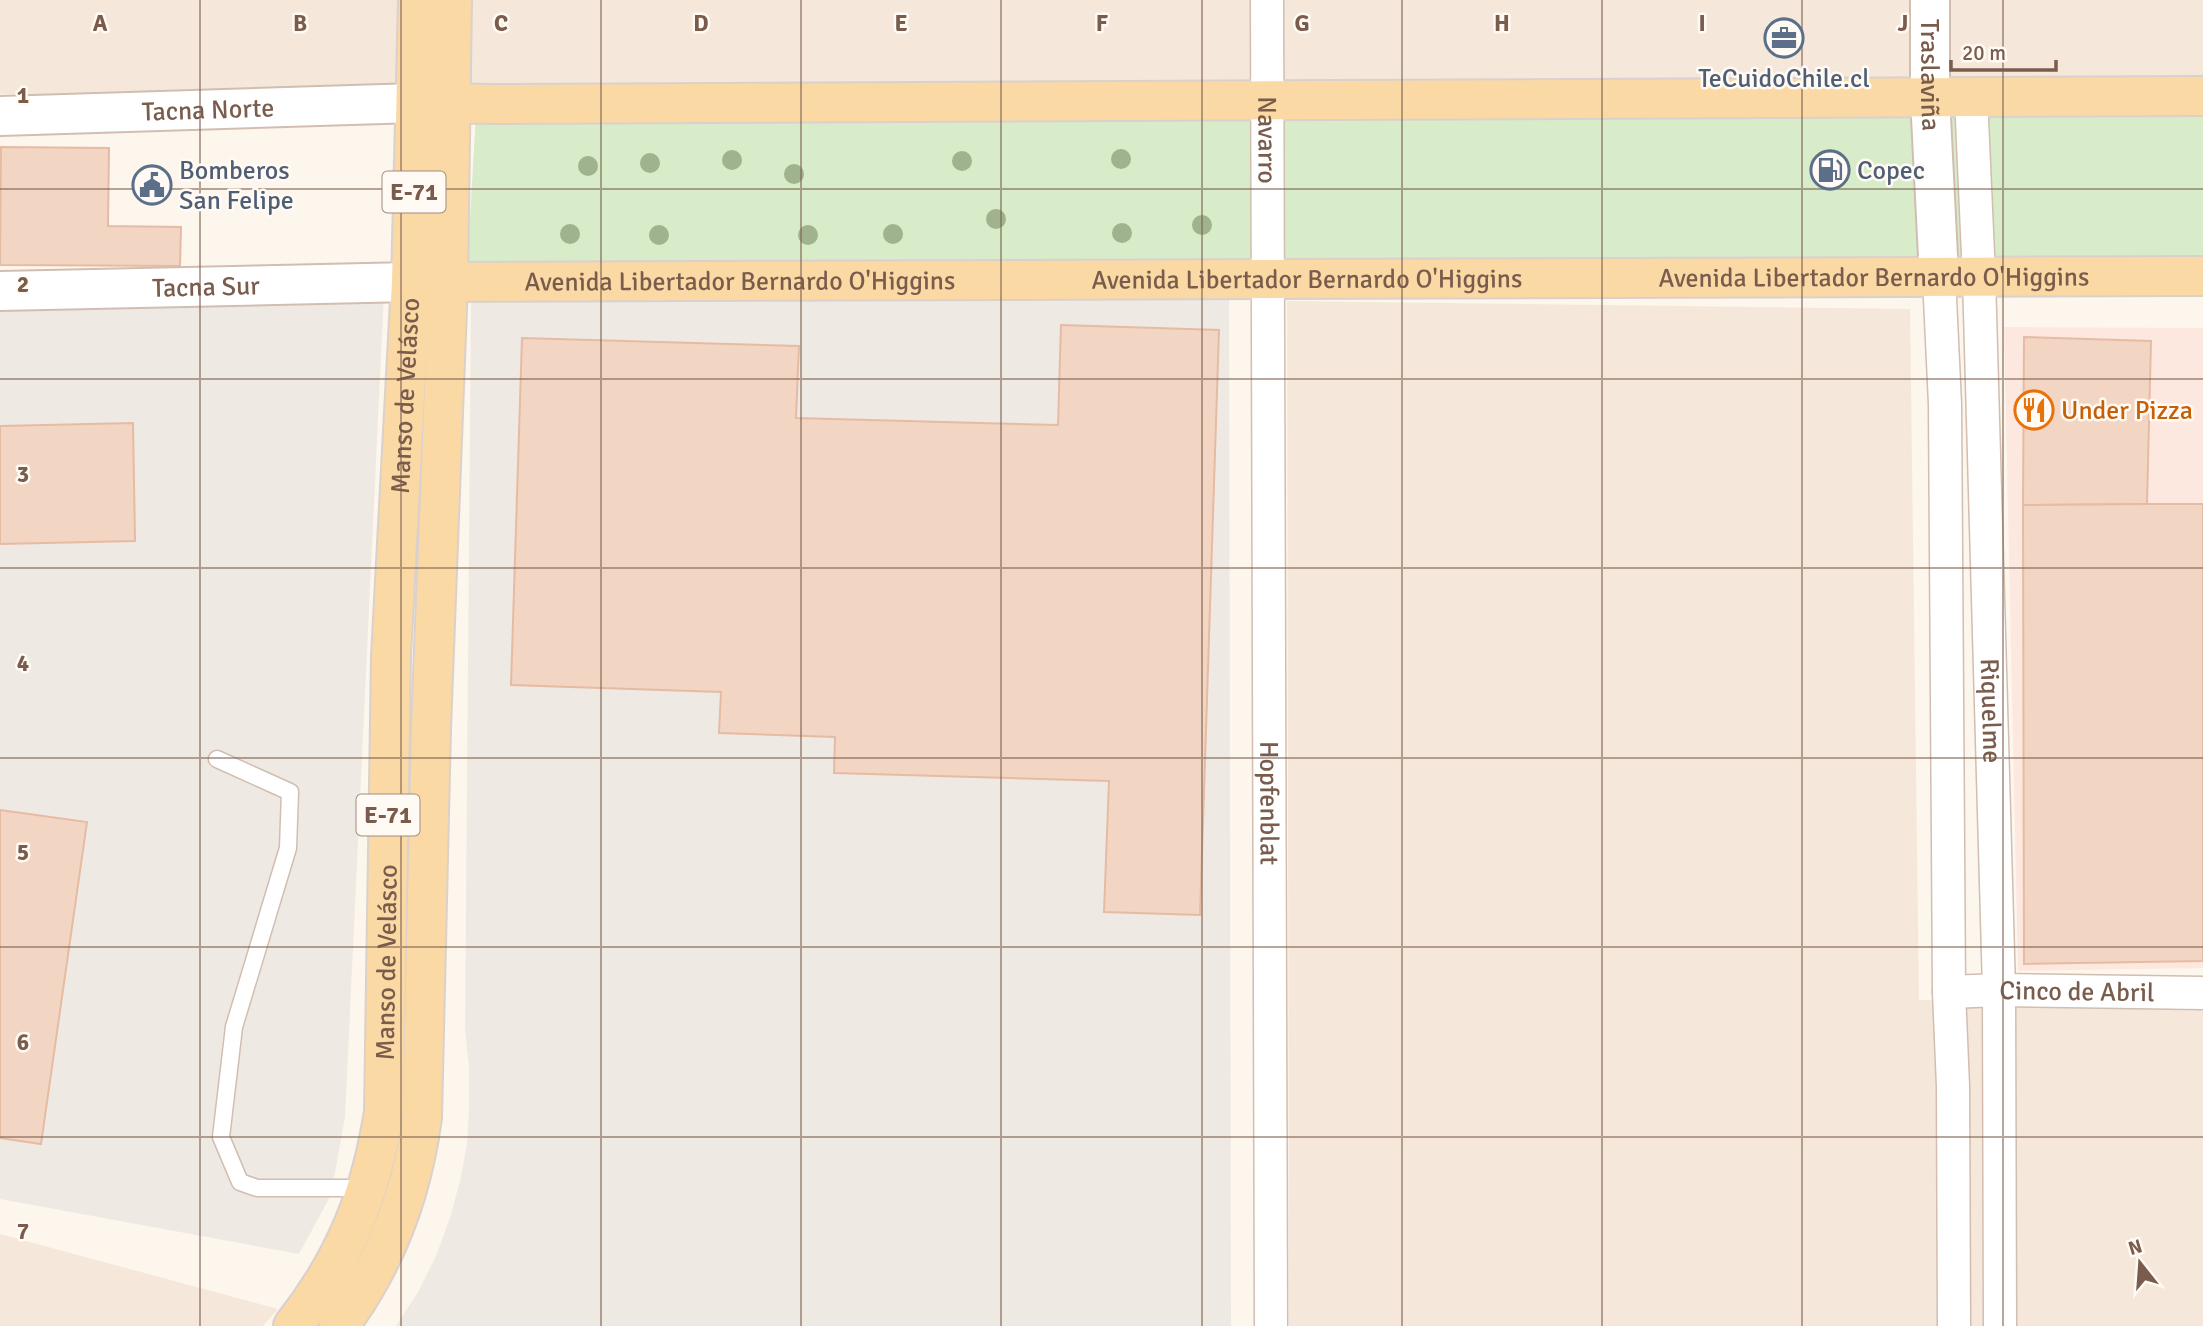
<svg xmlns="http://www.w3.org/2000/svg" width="2203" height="1326" viewBox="0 0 2203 1326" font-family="Signika,sans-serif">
<rect width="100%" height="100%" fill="#fdf6ec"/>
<g fill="#f5e8da">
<polygon points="0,0 2203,0 2203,78 741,93 0,94"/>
<polygon points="1287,301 1910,309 1919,1000 2203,1004 2203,1326 1289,1326"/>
<polygon points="0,1234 278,1309 263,1326 0,1326"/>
</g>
<polygon fill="#fde8e0" points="2004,327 2203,328 2203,968 2018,971"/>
<g fill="#efe9e4">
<polygon points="384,292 345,1117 331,1195 299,1254 0,1199 0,303"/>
<polygon points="1229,293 1231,1326 396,1326 418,1292 436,1256 450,1218 460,1181 467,1144 469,1106 469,1067 465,1030 471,297"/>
</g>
<polygon fill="#d8ecc9" points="2203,96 2203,258 467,270 476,114"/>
<g fill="#f3d5c3" stroke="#e6bba3" stroke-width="2">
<polygon points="1,147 109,148 108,226 181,227 180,266 0,265"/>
<polygon points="1061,325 1219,330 1200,915 1104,912 1109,781 834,773 835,737 719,733 721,692 511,685 522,338 799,346 796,418 1058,425"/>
<polygon points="2024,337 2151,341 2147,504 2023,505"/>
<polygon points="133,423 135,541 0,544 0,426"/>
<polygon points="2147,504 2203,504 2203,961 2024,964 2023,505"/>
<polygon points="0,810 87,822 41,1144 0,1138"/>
</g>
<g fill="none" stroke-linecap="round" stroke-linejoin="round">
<g stroke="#d1beb0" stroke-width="19">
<polyline id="service" points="217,759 290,792 288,848 234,1027 221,1137 240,1182 257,1188 366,1188"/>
</g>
<g stroke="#d1beb0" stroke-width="35">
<g id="minor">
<path id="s1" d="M1267 0 1271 1326"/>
<path id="s2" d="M1971 97 1979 277 1999 990 2000 1326"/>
<polyline points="1939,277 1945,404 1949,992 1953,1086 1954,1326"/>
<path id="s3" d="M1949 992 1999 990 2203 993"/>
</g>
</g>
<g stroke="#d1beb0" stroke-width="42">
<g id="tertiary">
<path id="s4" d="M1930 0V97L1939 277"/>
<path id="s5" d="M0 116 416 103"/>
<path id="s6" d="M0 291 411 282"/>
</g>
</g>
<g stroke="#dad1cd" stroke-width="42">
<g id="primary">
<polyline points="416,103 496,104 2203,96"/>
<path id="s7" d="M411 282 2203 276"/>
<path id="s8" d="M293 1326C345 1260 371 1195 384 1112L391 656 411 282 418 0"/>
<path d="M339 1326C386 1263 412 1194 422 1117L431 728 448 282 452 0"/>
</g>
</g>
<use href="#service" stroke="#fff" stroke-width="16"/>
<use href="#minor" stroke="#fff" stroke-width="32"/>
<use href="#tertiary" stroke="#fff" stroke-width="38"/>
<use href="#primary" stroke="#fbd9a5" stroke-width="38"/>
</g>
<g fill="#a0b28e">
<circle cx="1121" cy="159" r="10"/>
<circle cx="732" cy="160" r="10"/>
<circle cx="962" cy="161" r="10"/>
<circle cx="650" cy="163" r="10"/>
<circle cx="588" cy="166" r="10"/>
<circle cx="794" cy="174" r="10"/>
<circle cx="996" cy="219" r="10"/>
<circle cx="1202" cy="225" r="10"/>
<circle cx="1122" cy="233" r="10"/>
<circle cx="570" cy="234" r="10"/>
<circle cx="893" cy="234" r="10"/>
<circle cx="659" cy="235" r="10"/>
<circle cx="808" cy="235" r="10"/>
</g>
<path fill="none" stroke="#7a5c4d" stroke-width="2" stroke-opacity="0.55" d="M200 0V1326M401 0V1326M601 0V1326M801 0V1326M1001 0V1326M1202 0V1326M1402 0V1326M1602 0V1326M1802 0V1326M2003 0V1326M0 189H2203M0 379H2203M0 568H2203M0 758H2203M0 947H2203M0 1137H2203"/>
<defs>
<g id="office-ring" transform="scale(2.0125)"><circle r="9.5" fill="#fffaf3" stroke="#5c6f8a" stroke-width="1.5"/><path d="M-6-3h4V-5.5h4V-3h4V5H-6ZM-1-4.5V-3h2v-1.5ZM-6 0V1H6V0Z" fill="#5c6f8a"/></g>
<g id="fuel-ring" transform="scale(2.0125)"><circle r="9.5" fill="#fffaf3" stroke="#5c6f8a" stroke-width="1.5"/><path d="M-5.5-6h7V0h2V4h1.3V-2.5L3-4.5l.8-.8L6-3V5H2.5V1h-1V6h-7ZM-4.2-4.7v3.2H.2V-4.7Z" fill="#5c6f8a"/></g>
<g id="civic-ring" transform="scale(2.0125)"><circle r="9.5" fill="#fffaf3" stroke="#5c6f8a" stroke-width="1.5"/><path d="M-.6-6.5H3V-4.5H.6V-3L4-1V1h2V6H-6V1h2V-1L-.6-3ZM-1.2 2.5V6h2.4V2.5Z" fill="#5c6f8a"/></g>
<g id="restaurant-ring" transform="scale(2.0125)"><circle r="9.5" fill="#fffaf3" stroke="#e8710a" stroke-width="1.5"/><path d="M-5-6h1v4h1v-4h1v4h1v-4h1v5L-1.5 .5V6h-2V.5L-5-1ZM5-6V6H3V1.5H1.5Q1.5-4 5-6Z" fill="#e8710a"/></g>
</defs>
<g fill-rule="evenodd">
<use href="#office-ring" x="1784" y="38"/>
<use href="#fuel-ring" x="1830" y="170"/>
<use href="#civic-ring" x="152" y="185"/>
<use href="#restaurant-ring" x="2034" y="410"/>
</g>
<g text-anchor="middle" stroke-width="5" stroke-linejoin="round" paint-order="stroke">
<g fill="#fffaf3" stroke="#a28b7f" stroke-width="2">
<rect x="382.5" y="171.5" width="63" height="41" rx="5"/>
<rect x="356.5" y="794.5" width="63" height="41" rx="5"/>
</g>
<g font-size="24" font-weight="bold" fill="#7a5c4d">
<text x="414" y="200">E-71</text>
<text x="388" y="823">E-71</text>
</g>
<g font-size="26" fill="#7a5c4d" stroke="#fffaf3">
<text dy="9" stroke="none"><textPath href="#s4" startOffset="75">Traslaviña</textPath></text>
<text dy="9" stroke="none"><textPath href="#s5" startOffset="208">Tacna Norte</textPath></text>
<text dy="9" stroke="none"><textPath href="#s1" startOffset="140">Navarro</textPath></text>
<text dy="9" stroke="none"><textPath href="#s7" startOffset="1463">Avenida Libertador Bernardo O'Higgins</textPath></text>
<text dy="9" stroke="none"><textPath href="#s7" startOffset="896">Avenida Libertador Bernardo O'Higgins</textPath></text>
<text dy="9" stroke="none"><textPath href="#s7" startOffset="329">Avenida Libertador Bernardo O'Higgins</textPath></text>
<text dy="9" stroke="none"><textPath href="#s6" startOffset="206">Tacna Sur</textPath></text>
<text dy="9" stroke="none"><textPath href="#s8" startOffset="952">Manso de Velásco</textPath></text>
<text dy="9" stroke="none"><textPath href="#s2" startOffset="614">Riquelme</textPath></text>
<text dy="9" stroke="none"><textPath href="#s1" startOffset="803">Hopfenblat</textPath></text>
<text dy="9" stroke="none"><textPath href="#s8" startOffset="385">Manso de Velásco</textPath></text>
<text dy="9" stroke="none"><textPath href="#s3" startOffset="128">Cinco de Abril</textPath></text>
</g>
<g font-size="26" fill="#4e5e75" stroke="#fffaf3" text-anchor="start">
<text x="1784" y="87" text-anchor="middle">TeCuidoChile.cl</text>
<text x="179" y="179">Bomberos<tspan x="179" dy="30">San Felipe</tspan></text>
<text x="1857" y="179">Copec</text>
</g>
<g font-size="26" fill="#c56008" stroke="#fffaf3" text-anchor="start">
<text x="2061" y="419">Under Pizza</text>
</g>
</g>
<g font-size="23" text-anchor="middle" font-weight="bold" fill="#7a5c4d" stroke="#fffaf3" stroke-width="5" stroke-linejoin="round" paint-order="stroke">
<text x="100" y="31">A</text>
<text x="300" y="31">B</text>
<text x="501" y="31">C</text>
<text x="701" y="31">D</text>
<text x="901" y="31">E</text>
<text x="1102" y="31">F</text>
<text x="1302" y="31">G</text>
<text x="1502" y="31">H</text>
<text x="1702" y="31">I</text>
<text x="1903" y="31">J</text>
<text x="23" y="103">1</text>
<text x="23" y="292">2</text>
<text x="23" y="482">3</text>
<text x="23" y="671">4</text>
<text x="23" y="860">5</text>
<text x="23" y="1050">6</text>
<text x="23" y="1239">7</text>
</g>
<g transform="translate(2140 1263) rotate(343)" stroke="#fffaf3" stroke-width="5" paint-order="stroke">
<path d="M0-5L12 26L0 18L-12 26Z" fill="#7a5c4d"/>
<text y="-10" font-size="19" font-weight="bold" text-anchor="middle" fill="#7a5c4d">N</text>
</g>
<path d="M1951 60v10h105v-10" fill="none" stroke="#7a5c4d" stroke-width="3.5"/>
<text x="1962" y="60" font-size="21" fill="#7a5c4d" stroke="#fffaf3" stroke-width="5" paint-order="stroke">20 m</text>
</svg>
